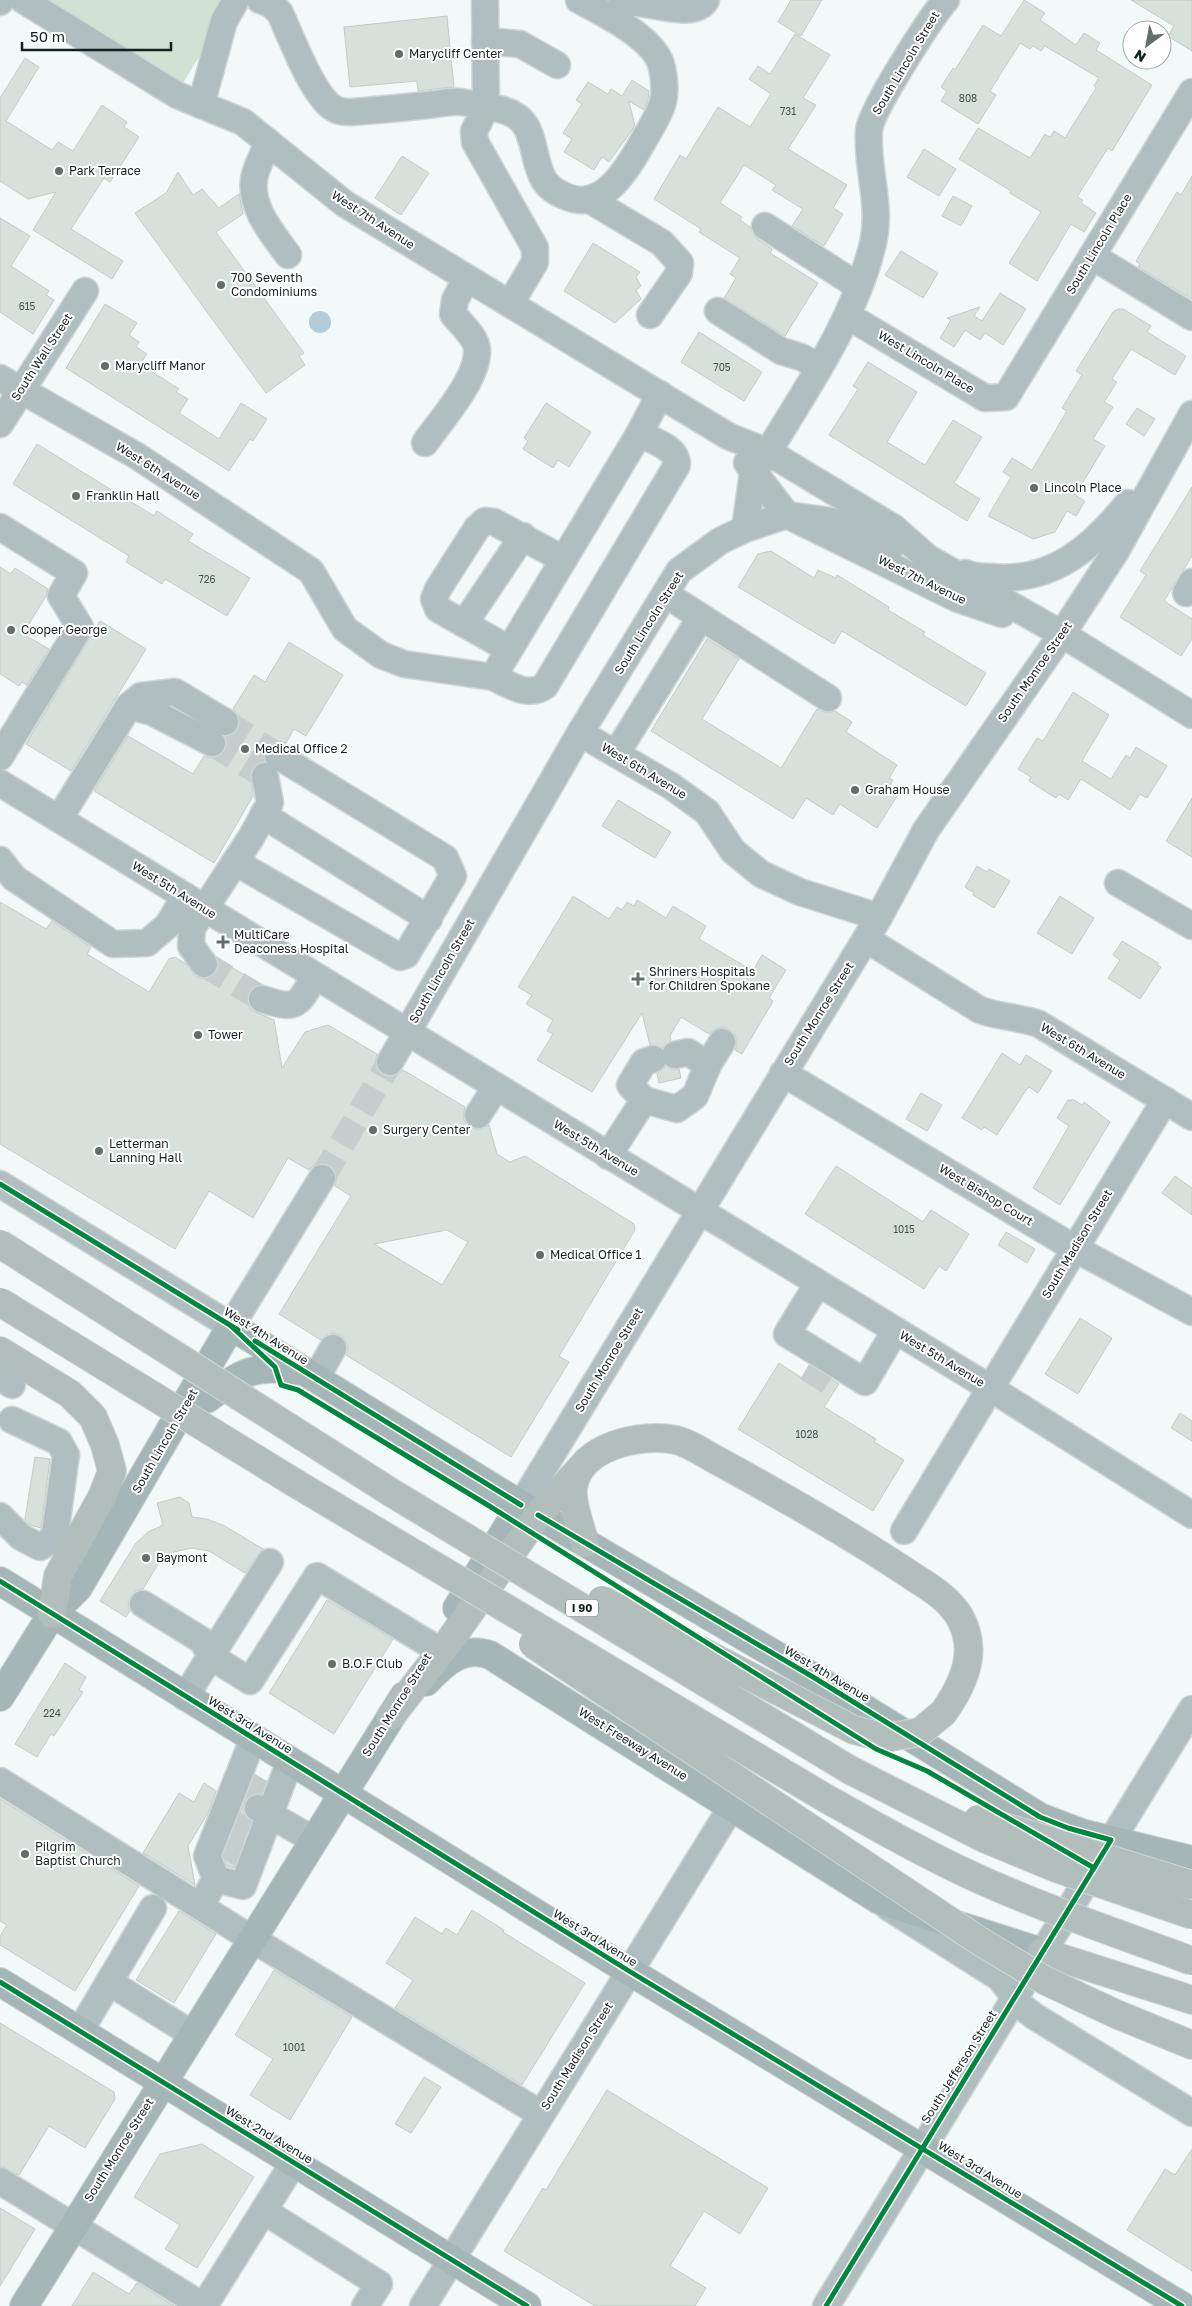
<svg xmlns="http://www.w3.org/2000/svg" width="1192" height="2306" viewBox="0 0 1192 2306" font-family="'Golos Text',sans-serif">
<rect width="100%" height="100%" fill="#f1faf8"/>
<polygon fill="#d2e2d2" points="48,0 234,0 183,83"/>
<circle fill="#b1cdd9" cx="320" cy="322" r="11"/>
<g fill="#d6e1dc" stroke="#c1ccc7" fill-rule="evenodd">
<polygon points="791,0 822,0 801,36 778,22"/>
<polygon points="1024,0 1045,13 1040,20 1076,45 1084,33 1100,43 1096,50 1152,85 1112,151 1108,148 1077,197 1083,200 1081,203 1096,213 1084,232 1071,224 1037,281 1009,263 1041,212 1010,193 1011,191 959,159 978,128 1030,158 1045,134 1050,137 1054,131 1065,138 1096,88 1094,86 1099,78 1045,46 1041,51 1033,46 1030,49 1020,43 990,91 996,95 978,124 941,101 947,91 941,87 953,68 955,70 983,25 1001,36"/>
<polygon points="1131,0 1192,0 1192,51 1168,36 1174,26"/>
<polygon points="447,16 454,87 418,91 417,81 350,87 344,27"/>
<polygon points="795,34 830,55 803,98 816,105 788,149 847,185 833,208 843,214 824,246 792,226 803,209 772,190 776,185 744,165 720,203 742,217 740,220 750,227 756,238 772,249 770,253 818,283 785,336 724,298 736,278 730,274 740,258 699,232 701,229 654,199 680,155 686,159 718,107 750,127 771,94 749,79 758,66 770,74"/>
<polygon points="25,58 39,67 6,121 52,150 58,142 73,151 102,105 127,122 124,127 139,137 110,182 104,178 71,229 123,261 112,279 33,230 56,192 28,199 0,181 0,98"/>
<polygon points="632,80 649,91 648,100 644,110 629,101 635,126 609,162 602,157 594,170 564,152 572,139 563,133 582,104 576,100 588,82 608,94 611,89 622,96"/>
<polygon points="924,149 956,169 939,196 907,177"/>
<polygon points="402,156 429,173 401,215 375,198"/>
<polygon points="178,172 193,195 202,189 219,208 239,194 243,214 216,232 304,353 299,356 305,365 266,393 135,213 166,193"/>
<polygon points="1192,176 1192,299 1138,267 1140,264 1136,261 1177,192 1181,195"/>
<polygon points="953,196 972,206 961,226 942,216"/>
<polygon points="0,218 30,236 11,266 49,291 46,295 54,300 33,334 0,312"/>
<polygon points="593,243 640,272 636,277 641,286 636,290 641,299 615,323 564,291"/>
<polygon points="901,251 938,273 923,298 885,275"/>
<polygon points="1000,293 1026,309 1003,345 985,333 980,340 965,330 954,347 940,338 951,320 947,318 980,307 974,316 982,321"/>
<polygon points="105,304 137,323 129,335 139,342 136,347 147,354 140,364 179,389 176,392 188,399 179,413 219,439 241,403 267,419 253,441 250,439 229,471 66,368"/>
<polygon points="1118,309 1123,309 1151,326 1147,332 1186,356 1175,375 1131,349 1112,379 1117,382 1104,402 1113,407 1093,439 1105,446 1075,495 1085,501 1076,516 1067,511 1055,532 1033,539 988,516 1011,477 1003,472 1012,458 1032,470 1067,411 1062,408 1082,375 1076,371 1113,312"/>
<polygon points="699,332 762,372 744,401 681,362"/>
<polygon points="868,362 917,392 887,442 925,465 953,420 982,437 954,483 980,499 967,521 829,435 858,389 853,386"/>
<polygon points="546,403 591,432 569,467 558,460 553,468 523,449 528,441 524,438"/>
<polygon points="1137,408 1155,419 1144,436 1126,424"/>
<polygon points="37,444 154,516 157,511 193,534 188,541 250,578 227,616 165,579 162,584 126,562 129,556 13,484"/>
<polygon points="1192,487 1192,556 1164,601 1192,619 1192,639 1181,656 1120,617 1146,575 1140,571"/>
<polygon points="771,551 814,578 818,570 836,578 837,575 889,607 888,610 925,632 923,635 986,673 966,706 842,631 834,644 738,587 758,554"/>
<polygon points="0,567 11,574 15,568 48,589 46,596 23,634 49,649 27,685 22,682 19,686 0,674"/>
<polygon points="100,621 146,649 71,771 26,744"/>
<polygon points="707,639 739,659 702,719 781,768 817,709 827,713 835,711 852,722 846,732 897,765 889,778 893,780 889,787 899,793 877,828 840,804 833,815 806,798 793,819 651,731"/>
<polygon points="289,642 343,675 306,736 294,729 286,743 278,741 270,743 266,748 263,755 264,761 256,764 251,771 253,796 214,863 94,791 128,736 193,774 204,756 212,758 220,755 225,749 225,737 238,730 240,723 238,715 233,709 254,675 265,682"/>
<polygon points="1073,692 1109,715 1082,761 1111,779 1126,755 1130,758 1136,747 1167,766 1147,798 1140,794 1130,810 1081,779 1068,800 1059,794 1056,798 1029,781 1031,777 1018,769 1037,738 1043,741"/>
<polygon points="1192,798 1192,857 1166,841"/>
<polygon points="618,800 671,832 655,858 602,826"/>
<polygon points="977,866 987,872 989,869 1010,881 994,908 973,895 974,893 965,887"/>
<polygon points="573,896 609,919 617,907 622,910 627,902 634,906 637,900 666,918 673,906 706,926 699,939 753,971 762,955 786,970 769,998 773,1001 742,1054 735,1050 737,1043 735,1035 729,1029 723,1027 715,1029 709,1034 681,1017 670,1036 671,1040 663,1048 650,1045 642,1013 592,1092 537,1060 553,1034 547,1031 553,1020 526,1004 532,995 518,987"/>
<polygon points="1060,896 1094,918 1072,954 1037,933"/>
<path d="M0 902 46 929 52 921 91 947 87 954 149 992 169 959 175 957 186 964 197 977 205 979 212 976 217 971 219 960 253 980 254 987 248 994V1003L251 1010 274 1020 282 1068 305 1032 328 1025 377 1054 375 1062 377 1069 382 1075 390 1077 397 1075 403 1070 465 1107 463 1114 464 1121 470 1127 478 1130 489 1125 497 1154 510 1162 525 1156 634 1224 635 1230 559 1356 569 1362 511 1457 346 1355 348 1347 346 1341 341 1335 332 1333 321 1340 279 1314 351 1196 335 1186 337 1178 330 1166 322 1163 314 1165 309 1170 288 1158 253 1218 209 1191 175 1249 0 1144ZM447 1230 468 1242 442 1285 374 1244Z"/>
<polygon points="1122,941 1158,963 1157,965 1161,967 1140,999 1108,978 1120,960 1113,955"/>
<polygon points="1002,1053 1020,1065 1026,1055 1052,1071 1038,1093 1029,1087 1026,1090 997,1135 984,1127 982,1130 962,1118"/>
<polygon points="666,1066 671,1069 679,1069 681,1078 659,1083 657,1074"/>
<polygon points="921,1093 942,1105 927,1131 906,1119"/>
<polygon points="1068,1100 1074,1100 1082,1105 1084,1102 1110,1122 1060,1205 1033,1188 1069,1126 1057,1118"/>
<polygon points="836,1166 923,1222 931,1210 969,1234 946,1271 939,1266 924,1289 805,1214"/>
<polygon points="1175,1176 1192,1188 1192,1215 1162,1193"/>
<polygon points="1006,1232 1035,1249 1027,1263 998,1245"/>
<polygon points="1080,1318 1112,1338 1078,1394 1045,1374"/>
<polygon points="779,1363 802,1378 809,1365 839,1384 824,1407 876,1439 874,1442 904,1460 873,1511 738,1429"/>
<polygon points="1180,1413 1192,1421 1192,1441 1171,1428"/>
<polygon points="35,1457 50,1459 41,1528 30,1525 25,1519"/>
<polygon points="180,1497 189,1503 192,1517 206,1519 223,1525 263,1549 245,1573 209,1551 192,1548 174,1552 158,1564 143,1589 136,1591 131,1596 128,1603 130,1611 126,1617 100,1601 136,1543 148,1532 163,1525 157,1503"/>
<polygon points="327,1600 393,1639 334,1734 269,1693"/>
<polygon points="65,1663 86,1677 79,1690 83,1692 54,1736 51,1734 37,1757 15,1744"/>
<polygon points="253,1779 265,1785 262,1794 251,1795 245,1801 243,1809 245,1815 251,1821 234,1868 227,1866 223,1856"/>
<polygon points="204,1783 216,1791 208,1813 188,1846 195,1885 143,1853 179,1793 194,1802"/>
<polygon points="0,1799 139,1886 75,1991 0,1945 0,1936 7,1925 0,1921"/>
<polygon points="472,1910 504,1930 503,1932 585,1983 522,2085 395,2008 413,1980 386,1963 415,1917 442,1934 446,1928 457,1935"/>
<polygon points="179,1911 216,1934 174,2003 136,1980"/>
<polygon points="274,1970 352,2017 290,2120 250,2095 273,2059 235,2035"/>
<polygon points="0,2023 114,2092 115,2099 85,2148 49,2126 19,2175 0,2166"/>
<polygon points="424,2077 441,2087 411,2133 395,2124"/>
<polygon points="607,2090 768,2188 740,2234 704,2211 670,2266 706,2288 695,2306 595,2306 504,2251 543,2188 546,2190"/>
<polygon points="202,2144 254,2177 197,2268 165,2249 180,2225 134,2197 160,2154"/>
<polygon points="1192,2149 1192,2271 1127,2230 1165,2169 1175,2175"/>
<polygon points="0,2208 35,2229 0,2286"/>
<polygon points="93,2272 129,2294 137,2283 174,2306 72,2306"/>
</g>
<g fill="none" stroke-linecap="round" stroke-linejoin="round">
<g stroke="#c4cfcd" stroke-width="26" stroke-dasharray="26 13" stroke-linecap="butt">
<polyline points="225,722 278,756"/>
<polyline points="212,743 265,776"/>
<polyline points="204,964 262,999"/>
<polyline points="322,1178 390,1062"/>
<polyline points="807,1368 837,1387"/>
<polyline points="246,1784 264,1794"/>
<polyline points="232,1823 249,1832"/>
<polyline points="224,1844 241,1854"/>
</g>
<g stroke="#ced7d5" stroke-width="29">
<g id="minor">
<polyline points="23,0 177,95 243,122 345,204 728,436 768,452 894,528 928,558 1062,634 1192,715"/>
<path d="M260 0 271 4 280 13C291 37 312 94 333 108 339 112 345 112 352 112 377 110 402 108 427 105 438 104 451 101 461 102 473 104 487 107 499 109 540 118 528 152 544 180 549 188 557 193 565 196 603 214 629 166 645 138 661 110 669 101 662 68 657 39 603 13 579 0"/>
<polyline points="485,0 486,108 474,131 475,142 535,248 535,262 510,304"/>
<polyline points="0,2 1,0"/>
<path d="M610 17C615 12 621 6 628 3 649 0 693 21 706 0"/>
<polyline points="485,41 520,44 557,65"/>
<polyline points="201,105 224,21 236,0"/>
<path d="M268 142C264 153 256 167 254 179 250 208 272 233 288 255"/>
<polyline points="590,200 662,243 680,263 679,273 650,315"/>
<polyline points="765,226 858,286"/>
<polyline points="1092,256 1192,317"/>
<polyline points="718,311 781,351 801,357 818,366"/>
<polyline points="848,316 985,398 1006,397 1192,92"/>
<polyline points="0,378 137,456 311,571 345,629 381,655 404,664 493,677 639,434 660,394"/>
<polyline points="0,424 85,291"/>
<path d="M425 443C441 420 479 378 477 349 476 337 460 323 453 314L455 300 467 278"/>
<polyline points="747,463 787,515 958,599 1002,614"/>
<polyline points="0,527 74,573 61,596 80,627 0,757"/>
<path d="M745 529 753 472 768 452C808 386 855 319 873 243 882 204 866 168 869 130 871 110 931 17 946 0"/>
<path d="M965 573C973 577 983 577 992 577 1052 583 1093 547 1128 503"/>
<polyline points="1186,593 1192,582"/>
<polyline points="665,594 828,698"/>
<polyline points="464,624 523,536"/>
<polyline points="509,649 438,609 434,599 438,589 477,528 485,521 494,522 563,559"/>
<path d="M493 677C510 685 528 698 545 686L677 465C677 447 653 441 639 434"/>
<polyline points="129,706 152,712 212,743"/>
<polyline points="580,733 671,786 707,812 733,851 761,874 800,892 879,917"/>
<polyline points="616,754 701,617"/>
<polyline points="0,783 990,1388 1192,1515"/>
<polyline points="263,815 429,919"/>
<polyline points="59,819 129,706 141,696 175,692 225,722"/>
<polyline points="0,860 14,878 113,944 147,943 168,925 185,896"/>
<polyline points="235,862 400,957 406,955 453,876 445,858 278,756"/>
<polyline points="1118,883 1192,926"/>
<path d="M866 939 980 1010C999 1017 1019 1017 1039 1024L1192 1117"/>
<polyline points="204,964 191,946 192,928 252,836 270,803 265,776"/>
<path d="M262 999C297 1010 297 1007 315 976"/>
<polyline points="390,1062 580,733 679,571 720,541 745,529 787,515 831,521 858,528 894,544"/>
<polyline points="708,1065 722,1042"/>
<polyline points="783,1073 1074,1248 1192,1312"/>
<polyline points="644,1100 677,1109 695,1096 708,1065 688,1052 675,1055"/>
<polyline points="478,1115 496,1087"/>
<polyline points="608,1156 644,1100 630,1085 644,1062 653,1059"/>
<polyline points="0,1184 231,1326 322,1178"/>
<polyline points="818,1283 787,1334 865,1382 895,1331"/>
<polyline points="0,1377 12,1385"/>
<polyline points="316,1378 333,1348"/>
<polyline points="521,1505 879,917 926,830 1062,634 1116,551 1192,414"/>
<polyline points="0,1516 21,1537 40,1547 49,1542 55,1534 66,1455 59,1442 12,1420"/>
<polyline points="904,1531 1165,1100"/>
<polyline points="143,1604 203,1641 210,1656 250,1681 317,1576 434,1647"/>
<polyline points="185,1697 270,1562"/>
<polyline points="0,1781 252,1939 541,2114"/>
<polyline points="258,1808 314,1840"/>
<polyline points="216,1879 243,1886 290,1761"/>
<polyline points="200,1906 216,1879 207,1856 253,1739"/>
<polyline points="888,1907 1000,1978 1021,2006 1034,2016 1192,2113"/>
<polyline points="109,1982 192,2034"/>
<polyline points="80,2031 153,1908"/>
<polyline points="0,2181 203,2306"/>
<polyline points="264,2211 379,2284 365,2306"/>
<polyline points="204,2306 294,2162"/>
<polyline points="423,2306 732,1806"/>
<polyline points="826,2306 1192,1709"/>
</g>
</g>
<g stroke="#ced7d5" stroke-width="30">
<g id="major">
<path d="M207 1399C242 1372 254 1364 300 1371"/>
<polyline points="0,1581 629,1971 1182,2306"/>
<polyline points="457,1608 521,1505"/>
<path d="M426 1682C444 1663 463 1645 490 1655L879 1900 1042 1952"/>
<polyline points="0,1697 52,1614 78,1588 231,1326 521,1505 813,1677 1040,1817 1082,1833 1192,1860"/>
<polyline points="0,1982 527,2306"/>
<polyline points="24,2306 404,1696"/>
</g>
</g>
<g stroke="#ced7d5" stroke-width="30">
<g id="highway">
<polyline points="0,1351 70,1394 93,1417 105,1445 112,1471 103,1495 58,1576 52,1614"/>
<path d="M585 1543C581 1529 571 1502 573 1488 579 1445 642 1433 676 1440 690 1443 706 1455 720 1462 782 1496 844 1531 903 1570 919 1581 942 1593 954 1609 959 1614 964 1625 966 1632 975 1661 959 1691 943 1713"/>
<polyline points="391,1716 448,1643 538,1515 580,1469"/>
<polyline points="1042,1952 1192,2000"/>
<polyline points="1116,2014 1192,2045"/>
</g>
</g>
<use href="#minor" stroke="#b1bebf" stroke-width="26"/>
<use href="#major" stroke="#a6b6b6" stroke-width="28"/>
<use href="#highway" stroke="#b1bebc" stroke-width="28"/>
<g stroke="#ced7d5" stroke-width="30" stroke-linecap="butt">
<g id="highway-bridge">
<polyline points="0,1244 392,1493 850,1770 986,1839 1056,1868 1192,1915"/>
<path d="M0 1302 300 1486 827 1799C874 1825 920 1852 968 1874 1041 1908 1117 1933 1192 1961"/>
<polyline points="602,1600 854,1730 885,1738 920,1732 943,1713"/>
<polyline points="533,1644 978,1940 1044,1980 1116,2014"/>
<polyline points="978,1819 1192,1885"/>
</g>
</g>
<use href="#highway-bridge" stroke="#b1bebc" stroke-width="28"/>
<g stroke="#fff" stroke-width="8">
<g id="cycleway">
<polyline points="0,1184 238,1330"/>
<polyline points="231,1326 275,1367 281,1385 298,1390 486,1504 876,1749 927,1771 1094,1868"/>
<polyline points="255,1341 521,1505"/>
<polyline points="538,1515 813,1677 1040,1817 1068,1828 1111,1840 826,2306"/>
<polyline points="0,1581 629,1971 1182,2306"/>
<polyline points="0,1982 527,2306"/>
</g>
</g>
<use href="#cycleway" stroke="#00873e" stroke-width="5"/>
</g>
<g fill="#606e6c" stroke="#fff" stroke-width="2">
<circle cx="399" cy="54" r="5"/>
<circle cx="59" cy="171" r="5"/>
<circle cx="221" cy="285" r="5"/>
<circle cx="105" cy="366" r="5"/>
<circle cx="1034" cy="488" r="5"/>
<circle cx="76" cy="496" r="5"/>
<circle cx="11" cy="630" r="5"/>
<circle cx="245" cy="749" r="5"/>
<circle cx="855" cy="790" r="5"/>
<path d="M220.5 934.5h5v5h5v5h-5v5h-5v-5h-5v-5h5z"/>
<path d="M635.5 971.5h5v5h5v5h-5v5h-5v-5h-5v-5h5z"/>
<circle cx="198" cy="1035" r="5"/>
<circle cx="373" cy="1130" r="5"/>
<circle cx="99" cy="1151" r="5"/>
<circle cx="540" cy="1255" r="5"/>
<circle cx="146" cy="1558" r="5"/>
<circle cx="332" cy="1664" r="5"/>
<circle cx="25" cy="1854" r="5"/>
</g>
<g text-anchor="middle" stroke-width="4" stroke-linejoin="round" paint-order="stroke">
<g font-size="10" fill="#455451">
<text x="968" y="102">808</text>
<text x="788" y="115">731</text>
<text x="27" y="310">615</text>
<text x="722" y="371">705</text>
<text x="207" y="583">726</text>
<text x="904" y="1233">1015</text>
<text x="807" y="1438">1028</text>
<text x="52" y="1717">224</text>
<text x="294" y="2051">1001</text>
</g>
<rect fill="#fff" stroke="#596463" stroke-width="1" x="566" y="1599.5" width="32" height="17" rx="4"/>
<g font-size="11" font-weight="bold" fill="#122220">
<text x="582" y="1612">I 90</text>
</g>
<g font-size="12" fill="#122220" stroke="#fff" text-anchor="start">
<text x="409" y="58">Marycliff Center</text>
<text x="69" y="175">Park Terrace</text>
<text x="231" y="282">700 Seventh<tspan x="231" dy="14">Condominiums</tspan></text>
<text x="115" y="370">Marycliff Manor</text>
<text x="1044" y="492">Lincoln Place</text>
<text x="86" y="500">Franklin Hall</text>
<text x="21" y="634">Cooper George</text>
<text x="255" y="753">Medical Office 2</text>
<text x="865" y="794">Graham House</text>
<text x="234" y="939">MultiCare<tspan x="234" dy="14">Deaconess Hospital</tspan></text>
<text x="649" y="976">Shriners Hospitals<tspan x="649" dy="14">for Children Spokane</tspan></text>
<text x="208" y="1039">Tower</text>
<text x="383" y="1134">Surgery Center</text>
<text x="109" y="1148">Letterman<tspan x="109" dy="14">Lanning Hall</tspan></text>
<text x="550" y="1259">Medical Office 1</text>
<text x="156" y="1562">Baymont</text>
<text x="342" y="1668">B.O.F Club</text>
<text x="35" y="1851">Pilgrim<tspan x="35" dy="14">Baptist Church</tspan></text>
</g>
<g font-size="12" fill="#122220" stroke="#fff">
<text transform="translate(906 63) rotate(-59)" y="4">South Lincoln Street</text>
<text transform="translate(373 220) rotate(33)" y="4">West 7th Avenue</text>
<text transform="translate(1099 244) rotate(-59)" y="4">South Lincoln Place</text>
<text transform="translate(42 357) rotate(-57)" y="4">South Wall Street</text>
<text transform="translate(926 362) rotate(31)" y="4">West Lincoln Place</text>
<text transform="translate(158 471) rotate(32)" y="4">West 6th Avenue</text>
<text transform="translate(922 580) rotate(26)" y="4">West 7th Avenue</text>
<text transform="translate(649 623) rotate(-58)" y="4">South Lincoln Street</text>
<text transform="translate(1035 672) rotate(-55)" y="4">South Monroe Street</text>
<text transform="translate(644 771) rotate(31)" y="4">West 6th Avenue</text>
<text transform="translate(174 890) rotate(32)" y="4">West 5th Avenue</text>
<text transform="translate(442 971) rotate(-60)" y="4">South Lincoln Street</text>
<text transform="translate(819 1014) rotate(-58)" y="4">South Monroe Street</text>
<text transform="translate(1083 1051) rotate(31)" y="4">West 6th Avenue</text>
<text transform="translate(596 1148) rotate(31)" y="4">West 5th Avenue</text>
<text transform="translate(986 1195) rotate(31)" y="4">West Bishop Court</text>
<text transform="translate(1077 1244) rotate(-59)" y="4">South Madison Street</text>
<text transform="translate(266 1336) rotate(32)" y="4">West 4th Avenue</text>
<text transform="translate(942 1359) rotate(31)" y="4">West 5th Avenue</text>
<text transform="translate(609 1360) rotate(-59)" y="4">South Monroe Street</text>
<text transform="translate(165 1441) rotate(-60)" y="4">South Lincoln Street</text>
<text transform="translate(827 1674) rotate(31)" y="4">West 4th Avenue</text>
<text transform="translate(397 1705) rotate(-58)" y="4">South Monroe Street</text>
<text transform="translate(250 1725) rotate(32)" y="4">West 3rd Avenue</text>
<text transform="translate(633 1744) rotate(32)" y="4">West Freeway Avenue</text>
<text transform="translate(595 1938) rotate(32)" y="4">West 3rd Avenue</text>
<text transform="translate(577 2056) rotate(-58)" y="4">South Madison Street</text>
<text transform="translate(959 2067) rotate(-58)" y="4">South Jefferson Street</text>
<text transform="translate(269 2135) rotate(31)" y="4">West 2nd Avenue</text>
<text transform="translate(119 2150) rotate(-58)" y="4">South Monroe Street</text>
<text transform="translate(980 2170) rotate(32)" y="4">West 3rd Avenue</text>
</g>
</g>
<g transform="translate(1147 45) rotate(212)"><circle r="24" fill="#ffffff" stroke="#a0a7a6"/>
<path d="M0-4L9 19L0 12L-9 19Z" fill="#606e6c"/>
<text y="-8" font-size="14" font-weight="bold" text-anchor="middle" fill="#122220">N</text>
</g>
<path d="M22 42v8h149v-8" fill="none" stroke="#122220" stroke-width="2.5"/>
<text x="30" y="42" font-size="15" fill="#122220" stroke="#ffffff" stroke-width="4" paint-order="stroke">50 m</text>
</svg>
